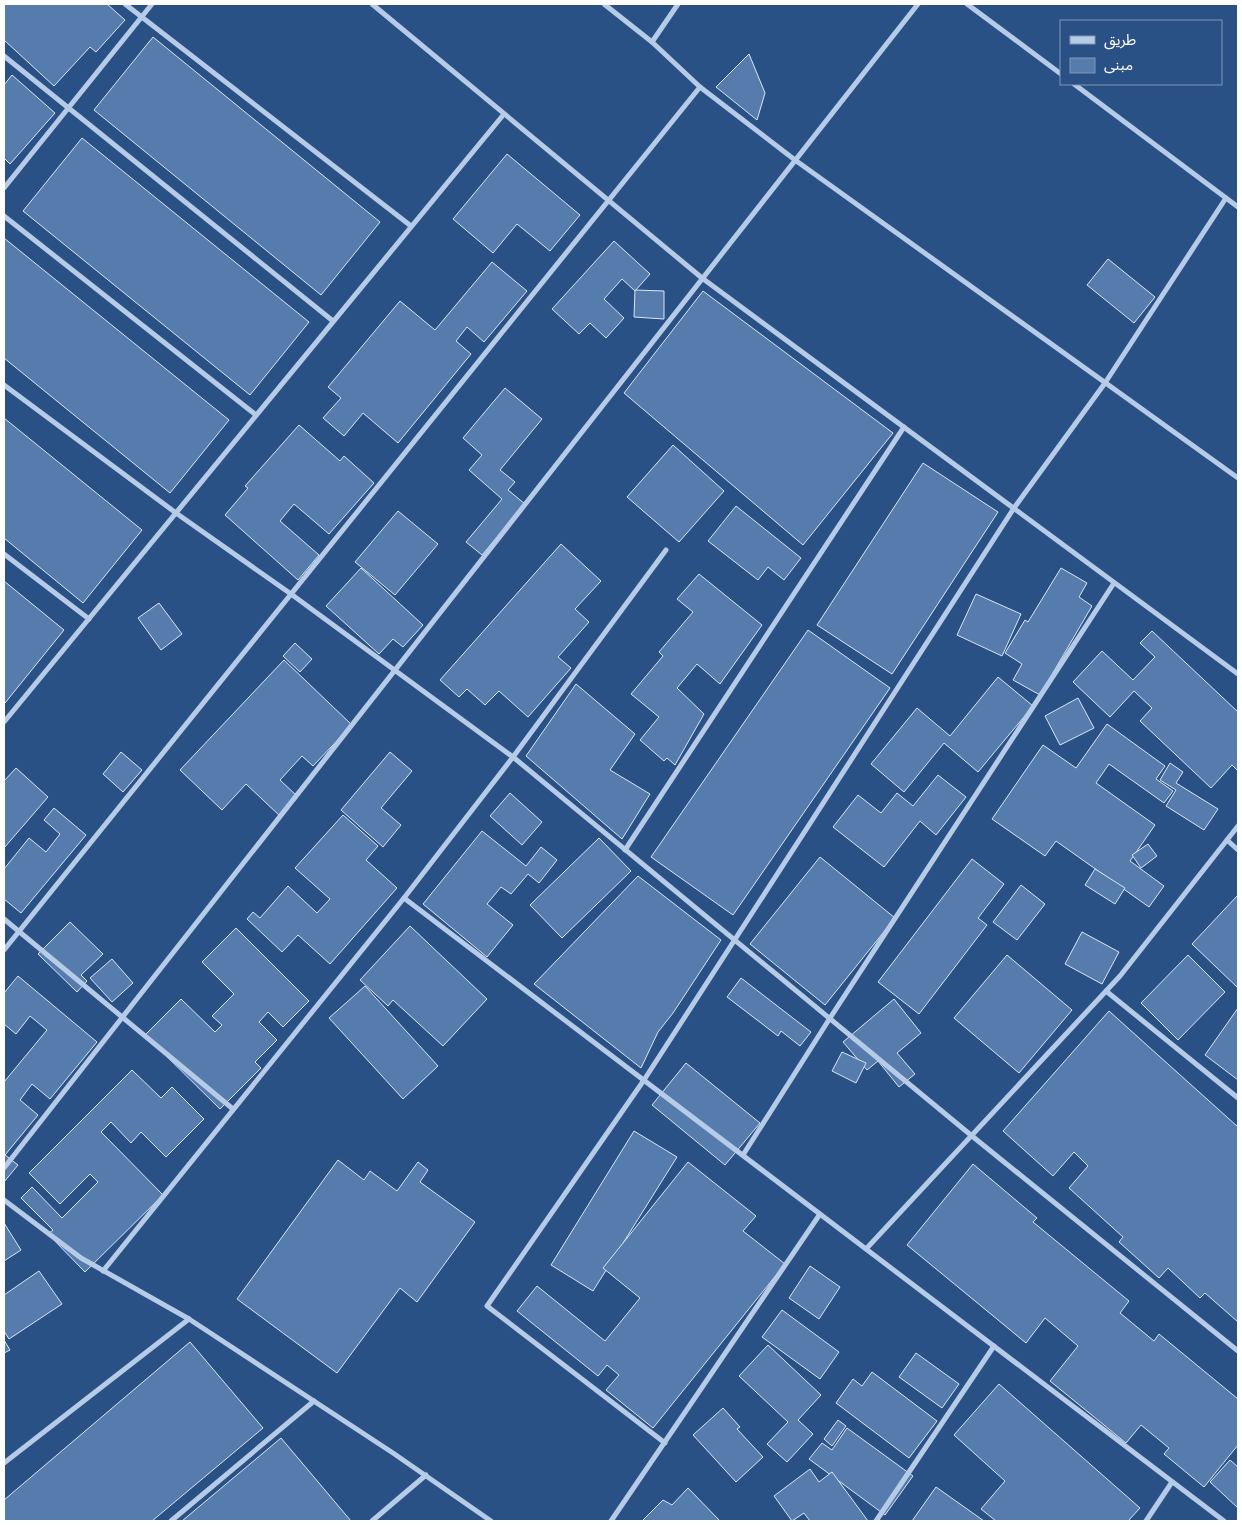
<svg xmlns="http://www.w3.org/2000/svg" width="1242" height="1525" viewBox="0 0 1242 1525" font-family="'Titillium Web','Noto Sans Arabic',sans-serif">
<rect width="100%" height="100%" fill="#2a5185"/>
<g fill="#567cae" stroke="#d9e6f6">
<polygon points="4,4 107,4 125,20 96,52 90,47 54,86 4,40"/>
<polygon points="153,37 380,222 321,295 94,110"/>
<polygon points="749,54 765,93 757,120 716,87"/>
<polygon points="12,75 55,113 10,164 4,158 4,85"/>
<polygon points="82,138 309,322 250,395 23,211"/>
<polygon points="507,154 580,215 550,251 517,224 493,253 453,219"/>
<polygon points="4,238 229,420 170,493 4,358"/>
<polygon points="614,241 650,274 635,291 622,279 604,299 624,318 606,338 590,323 579,334 552,309"/>
<polygon points="1108,259 1155,297 1134,323 1087,285"/>
<polygon points="492,262 527,291 484,342 467,327 456,341 471,354 398,443 363,413 344,436 323,418 341,398 328,387 400,301 435,330"/>
<polygon points="635,290 664,291 664,319 634,317"/>
<polygon points="703,291 893,433 803,545 624,393"/>
<polygon points="505,388 542,419 500,470 515,482 508,490 525,504 482,555 466,542 502,499 469,470 482,455 463,438"/>
<polygon points="4,418 142,530 83,603 4,538"/>
<polygon points="299,425 340,461 344,456 374,483 329,534 294,504 280,521 319,555 298,580 225,515 248,488 245,486"/>
<polygon points="673,445 724,491 679,542 627,497"/>
<polygon points="923,463 998,512 892,674 817,625"/>
<polygon points="736,506 801,558 784,580 768,567 758,580 708,541"/>
<polygon points="398,511 438,544 395,595 355,562"/>
<polygon points="561,544 601,581 575,609 589,622 558,657 571,668 528,717 499,691 485,705 467,689 459,697 440,680"/>
<polygon points="361,568 423,625 403,647 393,639 379,654 326,606"/>
<polygon points="1061,568 1087,583 1079,597 1092,606 1040,695 1013,680 1022,664 1005,653 1025,620 1028,622"/>
<polygon points="699,574 762,625 720,684 697,664 677,688 704,714 675,765 667,758 664,761 640,740 659,717 631,694 663,656 659,652 693,612 677,599"/>
<polygon points="4,581 64,630 5,703 4,702"/>
<polygon points="976,594 1021,614 1002,656 957,635"/>
<polygon points="159,603 182,634 161,650 138,618"/>
<polygon points="808,630 890,688 733,915 651,857"/>
<polygon points="1152,631 1238,712 1238,771 1232,765 1211,788 1140,721 1152,708 1134,691 1110,717 1073,682 1102,651 1133,680 1155,657 1140,643"/>
<polygon points="295,643 312,659 300,672 283,656"/>
<polygon points="284,660 352,725 313,766 302,756 280,780 298,797 280,816 246,784 222,810 180,770"/>
<polygon points="998,677 1033,706 978,772 944,743 904,792 871,764 917,708 950,736"/>
<polygon points="576,684 635,734 610,770 650,794 622,839 526,756"/>
<polygon points="1078,698 1094,728 1060,745 1045,716"/>
<polygon points="1107,724 1165,766 1156,779 1173,791 1164,803 1109,764 1096,783 1155,825 1130,861 1164,886 1149,907 1056,841 1045,856 992,819 1043,745 1076,768"/>
<polygon points="121,752 142,770 123,792 103,774"/>
<polygon points="390,752 412,771 381,808 401,825 383,847 341,810"/>
<polygon points="1170,763 1183,772 1176,783 1218,809 1204,830 1166,806 1176,790 1160,780"/>
<polygon points="16,768 48,797 4,848 4,781"/>
<polygon points="938,775 966,797 936,835 920,821 884,867 833,827 858,795 881,813 897,793 913,806"/>
<polygon points="510,793 542,822 522,845 490,816"/>
<polygon points="54,808 86,835 21,913 4,899 4,869 29,838 46,852 60,834 44,820"/>
<polygon points="343,815 378,846 366,860 397,888 330,964 298,935 282,952 247,919 253,912 260,918 288,886 317,913 330,899 295,868"/>
<polygon points="482,831 526,866 541,847 557,860 539,883 528,874 511,894 501,887 487,904 513,925 487,957 423,904"/>
<polygon points="599,838 631,871 562,938 530,905"/>
<polygon points="1148,844 1157,856 1141,868 1132,855"/>
<polygon points="820,857 895,918 825,1005 750,944"/>
<polygon points="972,859 1004,884 978,918 987,925 919,1014 878,982"/>
<polygon points="1095,869 1125,888 1115,904 1085,885"/>
<polygon points="638,876 721,940 673,1013 658,1032 641,1068 534,984"/>
<polygon points="1021,885 1045,904 1017,940 993,922"/>
<polygon points="1238,895 1238,988 1192,944"/>
<polygon points="70,922 103,954 81,975 87,981 77,992 38,954"/>
<polygon points="410,926 487,999 443,1046 393,1000 388,1006 360,980"/>
<polygon points="236,928 309,1001 283,1027 268,1012 259,1022 277,1040 255,1062 261,1068 220,1109 145,1035 181,999 215,1032 222,1025 212,1016 234,994 202,962"/>
<polygon points="1082,932 1119,952 1102,984 1065,964"/>
<polygon points="1007,955 1072,1010 1019,1073 954,1018"/>
<polygon points="1188,955 1225,992 1178,1040 1141,1003"/>
<polygon points="112,959 133,983 112,1002 90,978"/>
<polygon points="18,976 97,1042 50,1099 32,1084 20,1100 38,1115 5,1155 18,1165 4,1182 4,1082 47,1030 30,1016 16,1034 4,1024 4,993"/>
<polygon points="741,978 811,1032 800,1046 781,1031 778,1036 727,997"/>
<polygon points="365,986 438,1066 403,1099 329,1018"/>
<polygon points="894,999 921,1033 897,1053 915,1074 899,1087 878,1061 867,1070 843,1042"/>
<polygon points="1238,1008 1238,1080 1205,1055"/>
<polygon points="1109,1011 1238,1127 1238,1322 1205,1293 1200,1298 1168,1268 1159,1278 1119,1242 1123,1237 1069,1188 1088,1166 1074,1152 1053,1176 1003,1131"/>
<polygon points="842,1052 866,1063 856,1083 832,1071"/>
<polygon points="686,1063 760,1123 725,1165 652,1105"/>
<polygon points="132,1070 161,1098 172,1087 204,1119 166,1157 141,1132 131,1143 111,1122 101,1132 163,1195 85,1272 48,1234 53,1230 21,1198 32,1187 62,1218 98,1182 90,1174 60,1204 29,1173"/>
<polygon points="634,1131 677,1157 593,1291 551,1265"/>
<polygon points="338,1160 364,1180 370,1171 397,1191 418,1162 428,1170 420,1182 475,1222 417,1302 400,1288 337,1373 237,1299"/>
<polygon points="688,1162 756,1216 743,1231 785,1264 653,1428 606,1390 619,1375 607,1365 598,1376 517,1311 537,1286 605,1341 640,1298 603,1268"/>
<polygon points="973,1164 1037,1218 1033,1222 1129,1301 1120,1313 1154,1341 1159,1334 1238,1399 1238,1445 1204,1487 1164,1454 1169,1448 1141,1425 1126,1443 1050,1381 1078,1346 1045,1318 1026,1343 907,1245"/>
<polygon points="4,1223 21,1250 4,1261"/>
<polygon points="810,1266 840,1287 819,1319 789,1298"/>
<polygon points="39,1271 62,1304 9,1339 4,1331 4,1295"/>
<polygon points="782,1310 839,1352 820,1379 762,1337"/>
<polygon points="4,1340 10,1350 4,1353"/>
<polygon points="190,1342 263,1428 152,1521 4,1521 4,1500"/>
<polygon points="768,1345 821,1395 798,1420 813,1434 787,1462 767,1444 788,1422 739,1376"/>
<polygon points="916,1353 959,1384 942,1408 899,1377"/>
<polygon points="872,1372 937,1421 909,1458 836,1403 853,1379 862,1386"/>
<polygon points="999,1384 1140,1508 1128,1521 996,1521 981,1509 1005,1481 954,1435"/>
<polygon points="723,1408 740,1427 737,1429 763,1457 736,1482 693,1435"/>
<polygon points="838,1420 846,1426 832,1446 824,1439"/>
<polygon points="847,1428 913,1476 885,1515 809,1459 822,1443 832,1450"/>
<polygon points="281,1438 351,1521 182,1521"/>
<polygon points="1230,1460 1238,1467 1238,1508 1210,1482"/>
<polygon points="810,1469 819,1482 832,1472 868,1521 810,1521 804,1513 792,1521 774,1496"/>
<polygon points="936,1487 984,1521 912,1521"/>
<polygon points="688,1488 720,1521 642,1521 663,1500 672,1505"/>
</g>
<g fill="none" stroke-linecap="round" stroke-linejoin="round">
<g stroke="#b6cbe7" stroke-width="5">
<polyline points="125,4 411,226"/>
<polyline points="372,4 702,278 1238,674"/>
<polyline points="604,4 652,42 700,87 795,160 1238,478"/>
<polyline points="967,4 1061,74"/>
<polyline points="652,42 678,4"/>
<polyline points="4,56 333,321"/>
<polyline points="1074,84 1238,207"/>
<polyline points="4,188 152,4"/>
<polyline points="4,216 256,415"/>
<polyline points="4,385 176,513 291,594 513,757 972,1136 1238,1351"/>
<polyline points="4,554 89,619"/>
<polyline points="4,722 504,114"/>
<polyline points="1227,840 1238,850"/>
<polyline points="625,850 904,427"/>
<polyline points="404,898 1224,1521"/>
<polyline points="4,919 233,1109"/>
<polyline points="4,950 700,87"/>
<polyline points="1106,991 1238,1098"/>
<polyline points="743,1155 830,1018 1114,583"/>
<polyline points="4,1168 918,4"/>
<polyline points="4,1200 81,1258 189,1319 393,1453 491,1521"/>
<polyline points="866,1249 1120,976 1238,826"/>
<polyline points="103,1271 404,898 513,757 666,550"/>
<polyline points="665,1443 487,1306 644,1080 1014,508 1105,383 1226,198"/>
<polyline points="4,1463 189,1319"/>
<polyline points="171,1521 314,1401"/>
<polyline points="372,1521 426,1475"/>
<polyline points="611,1521 820,1214"/>
<polyline points="876,1521 994,1346"/>
<polyline points="1146,1521 1172,1482"/>
</g>
</g>
<rect width="1242" height="1525" fill="none" stroke="#ffffff" stroke-width="10"/>
<rect x="1060" y="20" width="162" height="65" fill="#2a5185" stroke="#7f97b6"/>
<rect x="1070" y="36" width="25" height="8" fill="#b6cbe7" stroke="#7f97b6"/>
<text x="1104" y="45" font-size="15" fill="#ffffff">طريق</text>
<rect x="1070" y="58" width="25" height="15" fill="#567cae" stroke="#7f97b6"/>
<text x="1104" y="70" font-size="15" fill="#ffffff">مبنى</text>
</svg>
